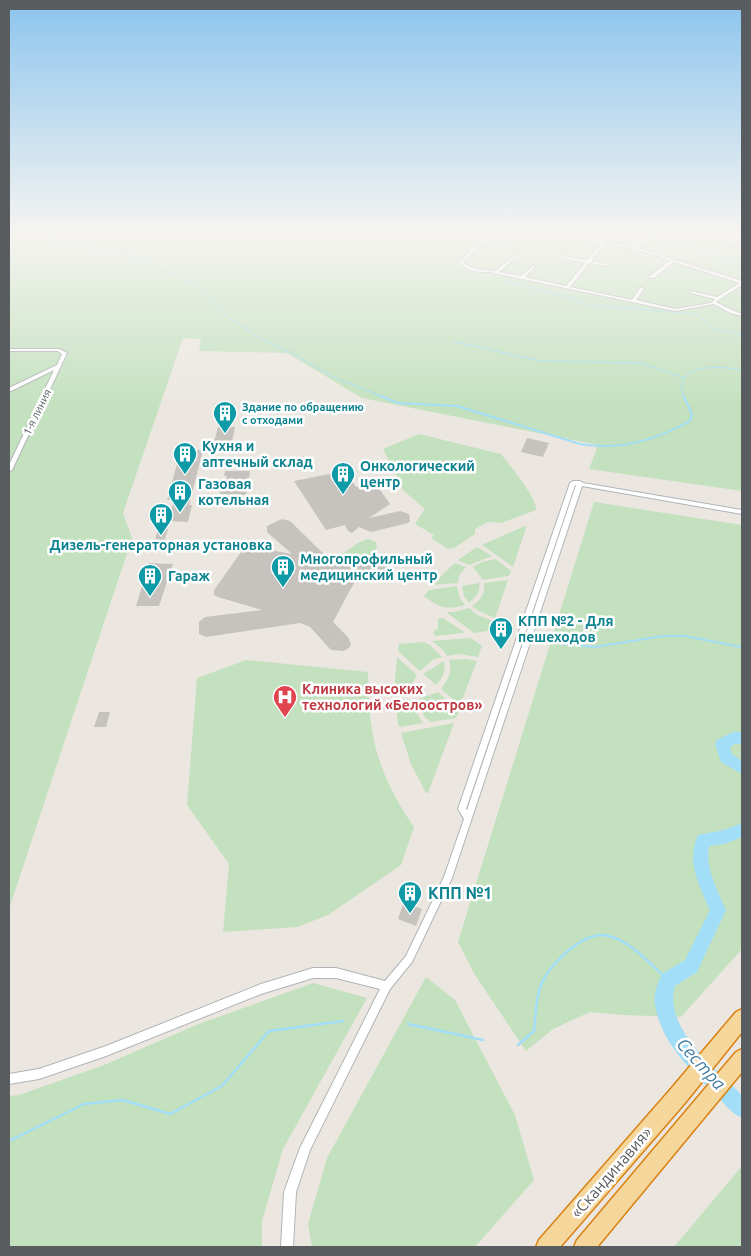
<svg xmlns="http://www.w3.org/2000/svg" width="751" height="1256" viewBox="0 0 751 1256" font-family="Ubuntu,sans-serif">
<rect width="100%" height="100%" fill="#ebe7e0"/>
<g fill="#c3e1be">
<polygon points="9,232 742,232 742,491 589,469 598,445 362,398 287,353 199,351 201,339 183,338 123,513 132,538 9,909"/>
<path d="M419 434 501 454C510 466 537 497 536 510L501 523 488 522 475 529V534L454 548 448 549 431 538 434 535 415 524 425 509 403 490 383 449Z"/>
<polygon points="594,502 742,525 742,949 681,1017 622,1015 590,1012 553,1029 526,1051 475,975 458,942"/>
<polygon points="527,525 513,567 482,545"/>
<polygon points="368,539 376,542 377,547 374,556 342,558 341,555 358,543"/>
<polygon points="477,547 492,556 469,565 458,560"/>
<polygon points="496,559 511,571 509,576 483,580 473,567 482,562"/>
<polygon points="455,563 466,567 459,576 458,583 432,585"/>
<path d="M508 580 495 618 479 611 472 606C481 600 485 594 484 583Z"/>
<polygon points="480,583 478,594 469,603 464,596 462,586"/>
<path d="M457 586 460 598 465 605C447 611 438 607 424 596L429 590Z"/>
<polygon points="469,608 477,615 493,621 488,631 474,633 446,612 454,612"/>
<polygon points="443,618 464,632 463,633 435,636 433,632 438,628 438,619"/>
<polygon points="471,638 482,646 478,657 459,654 447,656 443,650 432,641"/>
<polygon points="423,642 430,645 442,657 433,660 420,671 398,651 399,644"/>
<polygon points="397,657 417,675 411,686 410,695 394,692"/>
<path d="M466 659 477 661 460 705 441 689C448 680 453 671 449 660Z"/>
<path d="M246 660 368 672C369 691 369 711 372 729 377 765 394 798 414 827L401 865 328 915 297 927 223 932 229 864 187 805 197 678Z"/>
<path d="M444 661C446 672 443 677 436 685L423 674Z"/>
<polygon points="438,692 459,711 456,718 430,722 424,716 416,700"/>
<polygon points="395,697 410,700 414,709 423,723 400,727 398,725"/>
<polygon points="454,723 428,793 426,793 411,764 401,733"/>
<polygon points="426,977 455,1000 515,1115 534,1180 475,1247 312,1247 308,1224 327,1158"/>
<polygon points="313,983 367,998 283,1149 262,1221 262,1247 9,1247 9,1096 19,1095 104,1065 196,1025"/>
<polygon points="742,1166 742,1247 674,1247"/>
</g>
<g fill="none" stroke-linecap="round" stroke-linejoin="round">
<g stroke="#a3def8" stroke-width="1">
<polyline points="35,232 55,241 136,257 195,284 225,315 263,340 292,353 331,376 381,396"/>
<polyline points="638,232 655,239 698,248 707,254 732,260 742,268"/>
<polyline points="505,281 564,296 589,305 696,314 715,329 742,335"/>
<polyline points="452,341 540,361 641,363 685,378"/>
<path d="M683 396C672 362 722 366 742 370"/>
</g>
<g stroke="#a3def8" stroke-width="2">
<path d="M378 395 398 403 457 406 580 444C619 451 656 440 690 421L692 414 683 395"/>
<polyline points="555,643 595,647 663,636 684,636 742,647"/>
</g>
<g stroke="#a3def8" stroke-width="2.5">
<polyline points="408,1024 483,1040"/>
<path d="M518 1045 534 1031C536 1016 535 999 541 985 549 964 585 929 609 936 632 942 651 965 668 980"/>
<polyline points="9,1141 84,1104 123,1100 170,1114 222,1086 269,1031 343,1021"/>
</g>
<g fill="#a3def8" fill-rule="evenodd">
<polygon points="733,732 742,732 742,744 735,744 730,747 732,754 742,761 742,774 721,762 715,744 717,740"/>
<path d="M742 823V837L724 844 709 846C705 869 717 889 726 910L697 972 675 986C663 1028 715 1068 742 1095V1118C731 1113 724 1103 716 1095 690 1070 660 1041 655 1004 653 994 658 983 662 974L685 960 710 910C699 886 686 861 698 835L724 830Z"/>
</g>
</g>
<g fill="#c6c2bd">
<polygon points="218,427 235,427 232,442 214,442"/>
<polygon points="527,438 549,443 543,457 521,452"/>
<polygon points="181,450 203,450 189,505 192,505 188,522 168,521 174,500 167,500"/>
<polygon points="225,471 250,471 246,495 220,494 221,489 224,489 227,476 224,476"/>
<polygon points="345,471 356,487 375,483 390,504 369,518 400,511 409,514 410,521 408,523 371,532 359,527 352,533 348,531 345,525 326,530 294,481"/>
<polygon points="282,519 290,521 334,564 347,566 383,563 389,568 385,575 356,580 350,590 333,622 348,637 351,644 349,648 344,651 331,650 310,627 300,623 206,637 199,634 199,622 205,617 262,610 218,597 214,595 214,590 244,548 248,546 292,554 267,532 267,526"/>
<polygon points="158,529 168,529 164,543 154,543"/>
<polygon points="149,563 173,564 159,606 136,606"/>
<polygon points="99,712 110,712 106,727 94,727"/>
<polygon points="404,902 422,909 416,926 398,919"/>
</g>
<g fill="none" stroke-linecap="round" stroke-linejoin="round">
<g stroke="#b1b4b7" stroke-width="2">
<g id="minor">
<path d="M490 232H495L488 239 506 243 504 244 486 240 463 262C472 271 483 269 495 271L514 256H515V258L499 272 521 276 534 265H535V267L525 277 566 286 585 263 562 258V256L587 260 602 243 552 234 544 241H542V239L548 232H558L634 247 645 240H647V242L638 248 742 281V285L720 299 716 302 734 311 742 314V316L730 313 714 304 675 311 489 272C477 272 467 272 459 262L460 261ZM606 244 634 249 670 260 650 276V278H654L674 262 740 283 717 297 691 291V293L715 299 711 303 675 309 636 300 644 289 642 288H640L632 300 570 287 589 263 606 266V264L591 261Z"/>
<polygon points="695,232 703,232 742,244 742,246"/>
<polygon points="9,349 59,349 67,353 12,470 9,472 9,465 54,370 11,391 9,391 9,388 57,365 62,354 58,351 9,351"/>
<path d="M573 481H580L583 483 742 510V514L582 486 452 878 412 962 390 989 310 1150 296 1192 293 1247H281L284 1192 300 1148 380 989 336 978H313L261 994 106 1056 39 1079 9 1084V1074L39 1069 106 1046 261 984 313 968H336L385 981 406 956 444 877 464 819 458 809 570 483ZM575 485H576L467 810 466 809Z"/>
</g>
</g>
<g stroke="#da8111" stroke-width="3">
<g id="trunk">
<polygon points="742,1009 742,1032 684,1104 560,1247 536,1247 539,1240 670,1090 736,1012"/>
<polygon points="742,1049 742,1072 597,1247 574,1247 577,1240 736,1052"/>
</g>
</g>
<use href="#minor" fill="#fff" fill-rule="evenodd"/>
<use href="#trunk" fill="#f6d79b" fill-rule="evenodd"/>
</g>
<linearGradient id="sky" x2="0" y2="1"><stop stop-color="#8cc5ee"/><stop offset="0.57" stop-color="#f6f4f1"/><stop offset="1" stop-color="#f6f4f1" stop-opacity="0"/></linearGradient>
<rect width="751" height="408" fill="url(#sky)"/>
<defs>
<g id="building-pin" transform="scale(1.25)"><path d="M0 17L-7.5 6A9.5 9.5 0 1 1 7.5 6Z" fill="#0f9aa8" stroke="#fff"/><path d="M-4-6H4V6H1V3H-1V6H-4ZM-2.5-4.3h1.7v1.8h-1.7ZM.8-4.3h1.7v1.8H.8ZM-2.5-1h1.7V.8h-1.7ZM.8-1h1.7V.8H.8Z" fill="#fff"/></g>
<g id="hospital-pin" transform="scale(1.25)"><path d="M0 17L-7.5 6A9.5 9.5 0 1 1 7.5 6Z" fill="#e0444e" stroke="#fff"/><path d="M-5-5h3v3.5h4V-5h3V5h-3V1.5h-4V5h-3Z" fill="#fff"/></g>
</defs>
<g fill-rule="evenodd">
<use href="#building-pin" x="225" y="413"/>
<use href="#building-pin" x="185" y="454"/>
<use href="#building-pin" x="343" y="474"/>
<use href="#building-pin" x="180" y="492"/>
<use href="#building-pin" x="161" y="515"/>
<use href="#building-pin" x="283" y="567"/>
<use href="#building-pin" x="150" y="576"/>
<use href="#building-pin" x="501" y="629"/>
<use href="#hospital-pin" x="285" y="697"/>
<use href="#building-pin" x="410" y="893"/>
</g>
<g text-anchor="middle" stroke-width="5" stroke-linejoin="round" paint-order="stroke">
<g font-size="11" font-weight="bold" fill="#0d838f" stroke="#fff" text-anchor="start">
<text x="242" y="411">Здание по обращению<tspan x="242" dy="13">с отходами</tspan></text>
</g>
<g font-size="11" fill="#595d60" stroke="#fff">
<text transform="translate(37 412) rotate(-64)" y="4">1-я линия</text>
</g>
<g font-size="14" font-weight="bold" fill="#0d838f" stroke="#fff" text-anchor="start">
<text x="202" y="451">Кухня и<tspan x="202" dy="16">аптечный склад</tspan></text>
<text x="360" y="471">Онкологический<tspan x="360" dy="16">центр</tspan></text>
<text x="198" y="489">Газовая<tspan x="198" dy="16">котельная</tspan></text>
<text x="161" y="550" text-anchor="middle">Дизель-генераторная установка</text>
<text x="300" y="564">Многопрофильный<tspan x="300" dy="16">медицинский центр</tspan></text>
<text x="168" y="581">Гараж</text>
<text x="518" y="626">КПП №2 - Для<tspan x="518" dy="16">пешеходов</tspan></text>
</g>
<g font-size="14" font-weight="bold" fill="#be3a42" stroke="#fff" text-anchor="start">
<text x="302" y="694">Клиника высоких<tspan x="302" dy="16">технологий «Белоостров»</tspan></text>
</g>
<g font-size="16" font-weight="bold" fill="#0d838f" stroke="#fff" text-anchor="start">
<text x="428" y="899">КПП №1</text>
</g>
<g font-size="16" fill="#595d60" stroke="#fff">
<text transform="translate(611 1172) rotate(-49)" y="6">«Скандинавия»</text>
</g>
<g font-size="18" font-style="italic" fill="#417b9f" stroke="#fff">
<text transform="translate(701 1064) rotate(48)" y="6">Сестра</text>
</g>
</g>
<rect width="751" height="1256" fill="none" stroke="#595d60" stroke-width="20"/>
</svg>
